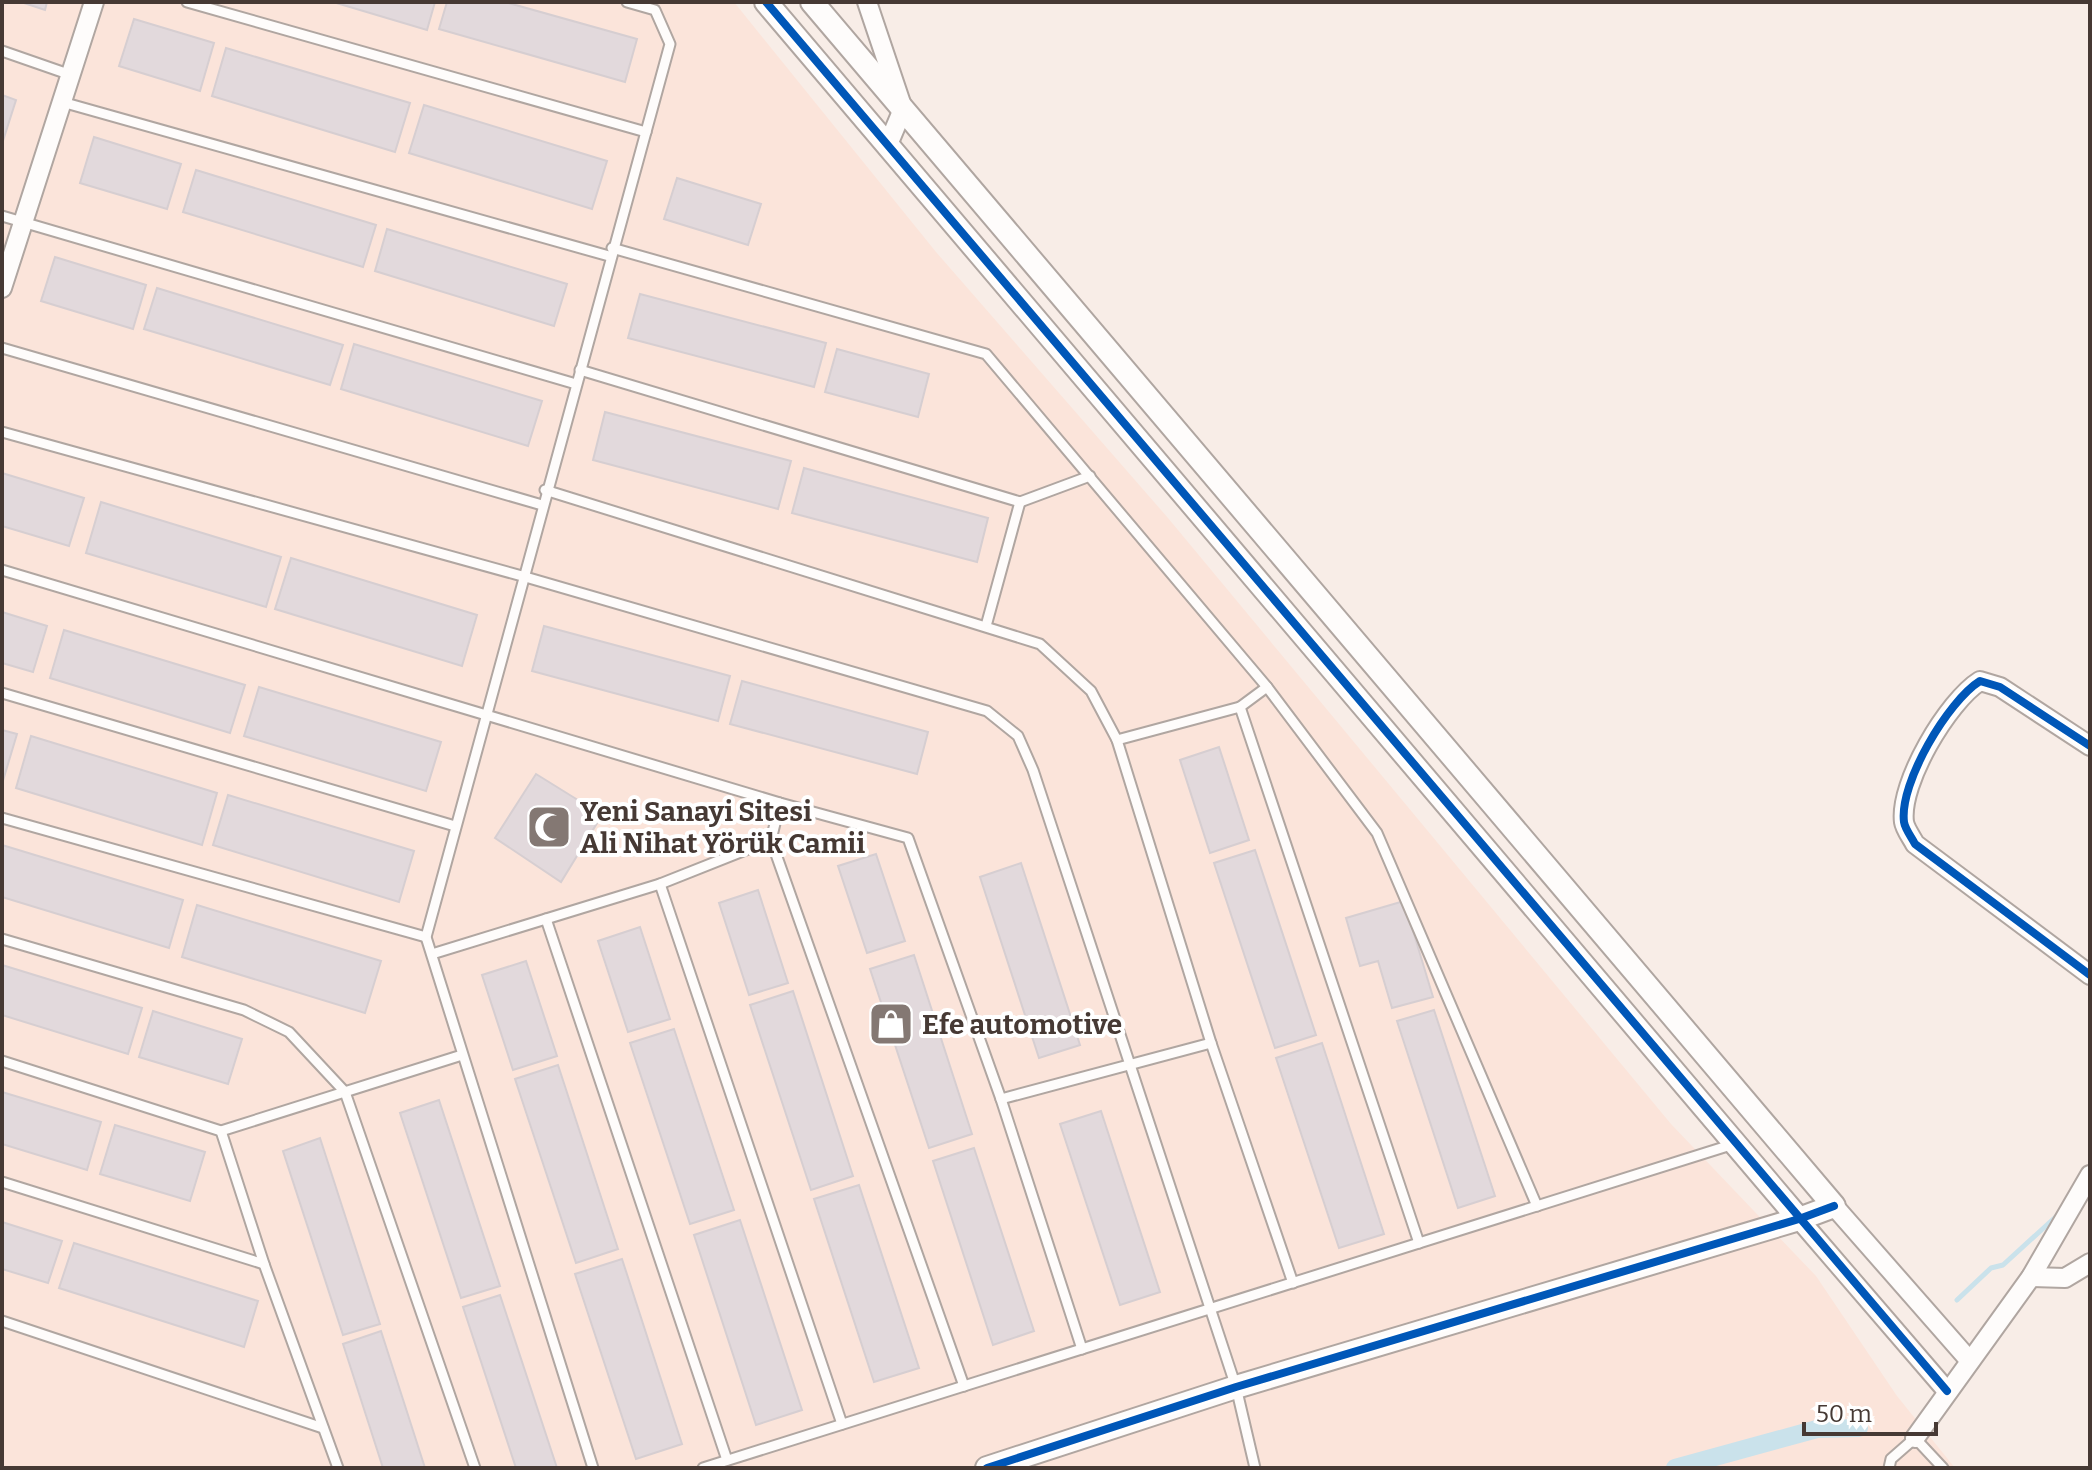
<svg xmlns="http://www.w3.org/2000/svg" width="2092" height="1470" viewBox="0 0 2092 1470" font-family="Bitter,serif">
<rect width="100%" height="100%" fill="#f8ede7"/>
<polygon fill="#fbe4da" points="2,2 734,2 936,252 1168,518 1671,1124 1816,1276 1897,1396 1955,1468 2,1468"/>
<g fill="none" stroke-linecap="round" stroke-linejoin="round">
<polyline stroke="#cae2eb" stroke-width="5" points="1957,1300 1991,1268 2003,1265 2060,1213"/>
<polyline stroke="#cae2eb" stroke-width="18" points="1675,1468 1817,1429 1859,1428"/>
</g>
<g fill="#e2d9dc" stroke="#d6ced1" stroke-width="2">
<polygon points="21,2 47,2 45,10"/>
<polygon points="333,2 435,2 427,30"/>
<polygon points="447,2 505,2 637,39 625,82 439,29"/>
<polygon points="134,19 214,43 200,91 119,66"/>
<polygon points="226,48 410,103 395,152 212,96"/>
<polygon points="2,95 16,100 2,144"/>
<polygon points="424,105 607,161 592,209 409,153"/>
<polygon points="94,137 181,164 167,209 80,183"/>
<polygon points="196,170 376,225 363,267 183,212"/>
<polygon points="677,178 761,204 748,245 664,219"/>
<polygon points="387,229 567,284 554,326 375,271"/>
<polygon points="55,257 146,285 133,329 41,301"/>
<polygon points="157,288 343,345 330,385 144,329"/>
<polygon points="640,294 826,343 814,387 628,338"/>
<polygon points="354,344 542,401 528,446 341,389"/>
<polygon points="837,349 929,374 918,417 825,392"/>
<polygon points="605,412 791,461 778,509 593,460"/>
<polygon points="804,468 988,518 977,562 792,513"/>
<polygon points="2,473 84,498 69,546 2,526"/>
<polygon points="101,502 281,557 266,607 86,553"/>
<polygon points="291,558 477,615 462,666 275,609"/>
<polygon points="2,612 47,626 33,672 2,663"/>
<polygon points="544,626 730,676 718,721 532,671"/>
<polygon points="64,630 245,685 230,733 50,678"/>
<polygon points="742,681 928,732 917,774 730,724"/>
<polygon points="259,687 441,742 426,791 244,736"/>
<polygon points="2,730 17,734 2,784"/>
<polygon points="31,736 217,793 202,845 16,788"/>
<polygon points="1219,747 1249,840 1210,853 1180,760"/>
<polygon points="536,774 602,815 561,882 495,838"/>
<polygon points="228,795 414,851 399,902 213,845"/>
<polygon points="2,845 183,900 169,948 2,897"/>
<polygon points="1255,850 1316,1035 1275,1048 1214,863"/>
<polygon points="876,854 905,941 867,953 838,866"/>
<polygon points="1021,863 1080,1045 1039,1058 980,877"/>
<polygon points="758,890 788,983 749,995 719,903"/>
<polygon points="1404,901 1433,997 1392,1008 1378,961 1360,966 1346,918"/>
<polygon points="197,905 381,961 365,1013 182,957"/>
<polygon points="640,927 670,1019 628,1032 598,941"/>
<polygon points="914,955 972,1134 929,1148 870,969"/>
<polygon points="526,961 557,1056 513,1070 482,975"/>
<polygon points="2,965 142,1008 128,1054 2,1015"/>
<polygon points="793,991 853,1176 811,1190 750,1005"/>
<polygon points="1434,1010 1495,1196 1458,1208 1397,1021"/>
<polygon points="153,1011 242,1039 228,1084 139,1057"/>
<polygon points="674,1029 734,1210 690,1224 630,1043"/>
<polygon points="1322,1043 1384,1234 1339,1248 1276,1058"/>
<polygon points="558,1065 618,1249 576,1263 515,1079"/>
<polygon points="2,1092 101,1122 87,1170 2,1144"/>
<polygon points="439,1100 500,1286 461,1298 400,1113"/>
<polygon points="1101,1111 1160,1292 1120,1305 1060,1124"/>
<polygon points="115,1125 205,1152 190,1201 100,1174"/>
<polygon points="320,1138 380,1324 343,1335 283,1151"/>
<polygon points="974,1148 1034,1331 993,1345 933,1161"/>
<polygon points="859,1185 919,1368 874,1382 814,1199"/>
<polygon points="740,1220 802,1410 756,1425 694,1235"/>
<polygon points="2,1222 62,1241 48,1283 2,1269"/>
<polygon points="74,1243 258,1301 244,1347 59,1288"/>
<polygon points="622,1259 682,1444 636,1459 575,1274"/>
<polygon points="500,1295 557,1468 516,1468 463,1307"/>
<polygon points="381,1331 425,1468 383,1468 343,1344"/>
</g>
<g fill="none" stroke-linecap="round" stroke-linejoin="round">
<g stroke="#b0a6a1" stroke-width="13">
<g id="service">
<polyline points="187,2 646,132"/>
<polyline points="2,51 71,75"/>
<polyline points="62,102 609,256"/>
<polyline points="2,216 576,384"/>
<polyline points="612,248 986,354 1267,687 1377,833 1537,1206"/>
<polyline points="2,348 542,505"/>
<polyline points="580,370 1020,502 1090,476"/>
<polyline points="2,432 522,576 987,711 1018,736 1033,770 1236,1387 1255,1468"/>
<polyline points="545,490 1040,644 1091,691 1117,740 1211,1043 1293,1283"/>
<polyline points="2,570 780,803 908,838 1001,1099 1082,1349"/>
<polyline points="986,626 1020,502"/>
<polyline points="2,693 455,826"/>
<polyline points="1240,707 1419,1243"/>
<polyline points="1117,740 1240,707 1267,687"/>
<polyline points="2,818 426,937"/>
<polyline points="771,840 964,1386"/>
<polyline points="660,884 842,1424"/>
<polyline points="546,919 727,1460"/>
<polyline points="2,939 244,1010 289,1032 345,1092 475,1468"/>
<polyline points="432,954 660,884 771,840 780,803"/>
<polyline points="2,1061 221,1131"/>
<polyline points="1001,1099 1211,1043"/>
<polyline points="2,1182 264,1264"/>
<polyline points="2,1321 323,1428"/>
<polyline points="338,1468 264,1264 221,1131 462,1055"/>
<polyline points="593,1468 426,937 670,44 655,10 627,2"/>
<polyline points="703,1468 1734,1144"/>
<polyline points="1889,1468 1891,1459 1915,1438 1943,1468"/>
</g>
</g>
<g stroke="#b0a6a1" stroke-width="22">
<g id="minor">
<polyline points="867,2 903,109 887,147"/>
<polyline points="2,288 94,2"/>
<path d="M2090 746 2000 687 1980 681C1948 701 1899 783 1904 822 1905 829 1912 838 1915 844L2090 975"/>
<polyline points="1834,1206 1970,1361"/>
<polyline points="1799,1219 1947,1391"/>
<polyline points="2031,1277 2065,1278 2090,1263"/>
<polyline points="1915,1438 2031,1277 2090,1175"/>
</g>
</g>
<g stroke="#b0a6a1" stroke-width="26">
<g id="tertiary">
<polyline points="766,2 1799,1219"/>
<polyline points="812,2 1834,1206 1799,1219 1236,1387 987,1468"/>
</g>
</g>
<use href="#service" stroke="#fefcfb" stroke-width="9"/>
<use href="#minor" stroke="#fefcfb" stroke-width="18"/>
<use href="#tertiary" stroke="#fefcfb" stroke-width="22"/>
<g stroke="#fff" stroke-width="13">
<g id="cycleway">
<polyline points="766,2 1947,1391"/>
<path d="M2090 746 2000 687 1980 681C1948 701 1899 783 1904 822 1905 829 1912 838 1915 844L2090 975"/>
<polyline points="987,1468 1236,1387 1799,1219 1834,1206"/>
</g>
</g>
<use href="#cycleway" stroke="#0057b8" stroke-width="8"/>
</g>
<defs>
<g id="mosque-square" transform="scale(2.3)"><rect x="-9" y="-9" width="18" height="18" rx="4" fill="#847873" stroke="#fff"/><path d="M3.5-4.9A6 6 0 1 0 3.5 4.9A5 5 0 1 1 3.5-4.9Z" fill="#fff"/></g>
<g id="shop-square" transform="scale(2.3)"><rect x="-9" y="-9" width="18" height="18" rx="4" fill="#847873" stroke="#fff"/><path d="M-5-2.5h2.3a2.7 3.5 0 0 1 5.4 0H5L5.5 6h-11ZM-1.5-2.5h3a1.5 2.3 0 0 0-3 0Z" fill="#fff"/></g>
</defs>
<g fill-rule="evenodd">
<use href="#mosque-square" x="549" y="827"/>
<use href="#shop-square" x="891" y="1024"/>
</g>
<g text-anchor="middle" stroke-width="8" stroke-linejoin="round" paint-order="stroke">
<g font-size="28" font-weight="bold" fill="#463934" stroke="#fff" text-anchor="start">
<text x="580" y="821">Yeni Sanayi Sitesi<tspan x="580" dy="32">Ali Nihat Yörük Camii</tspan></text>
<text x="922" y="1034">Efe automotive</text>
</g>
</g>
<rect width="2092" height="1470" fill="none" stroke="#463934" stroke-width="8"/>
<path d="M1804 1422v12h132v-12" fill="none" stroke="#463934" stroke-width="4"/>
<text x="1816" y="1422" font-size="24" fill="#463934" stroke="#ffffff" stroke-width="6" paint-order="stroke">50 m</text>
</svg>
